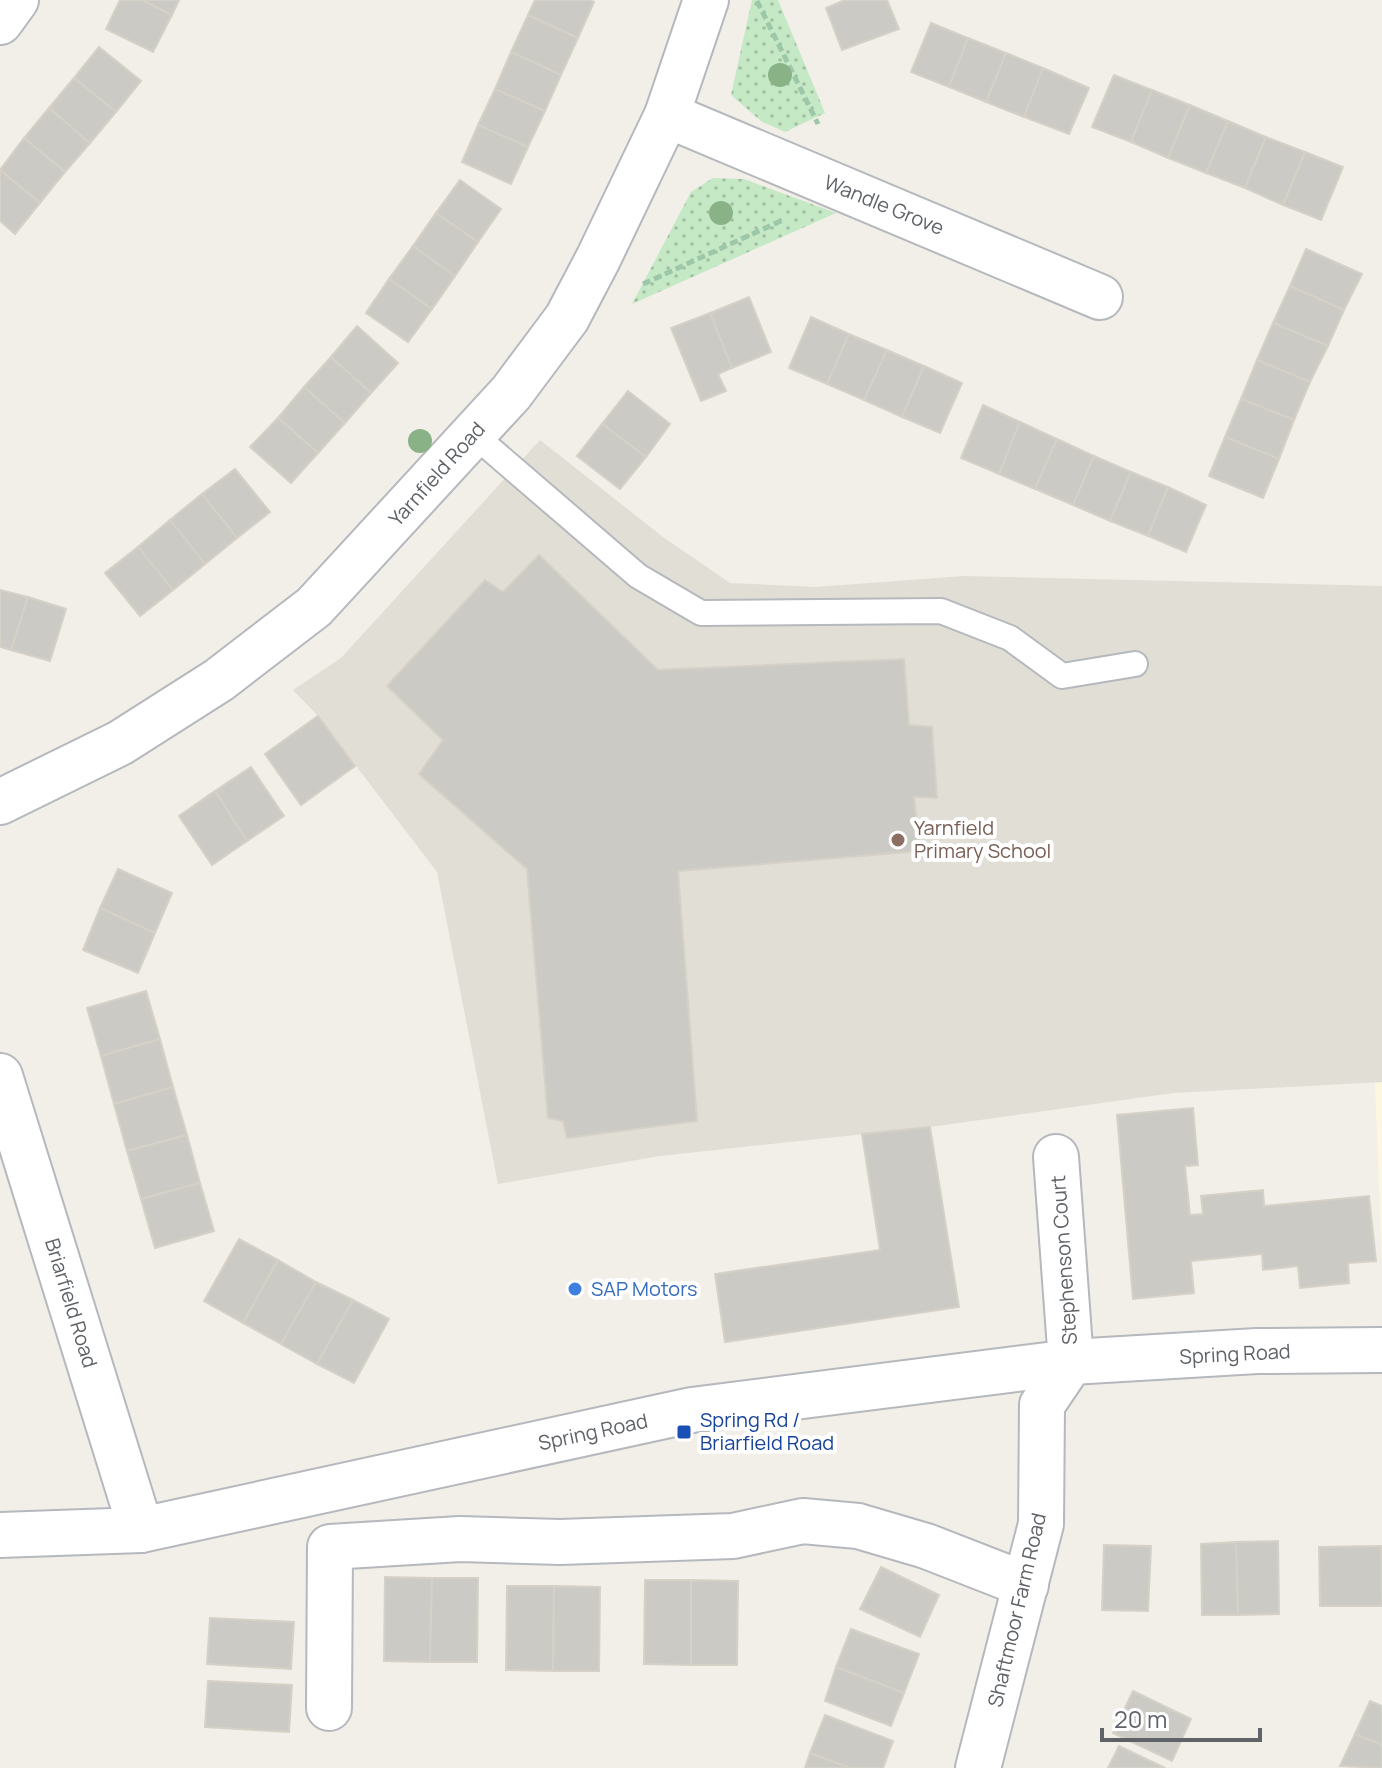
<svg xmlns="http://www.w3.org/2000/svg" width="1382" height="1768" viewBox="0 0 1382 1768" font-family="Manrope,sans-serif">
<defs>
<pattern id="grass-dots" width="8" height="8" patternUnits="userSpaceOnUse" patternTransform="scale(2)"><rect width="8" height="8" fill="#c5e8c5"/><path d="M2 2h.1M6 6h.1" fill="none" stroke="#a3c0a4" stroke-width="1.8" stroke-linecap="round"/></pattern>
</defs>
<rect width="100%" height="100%" fill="#f1efe8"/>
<polygon fill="#fef7e0" points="1382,1082 1382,1264 1375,1083"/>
<polygon fill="#e1ded6" points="540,440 663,537 730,583 815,587 964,576 1382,586 1382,1082 1173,1093 930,1127 660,1156 498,1184 437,872 318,716 293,690 341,658"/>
<g fill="url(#grass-dots)">
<polygon points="752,0 778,0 825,113 785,132 761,121 731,95"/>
<polygon points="713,178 744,179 836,213 632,304 691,192"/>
</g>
<g fill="#cccac5" stroke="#d6d1c6" stroke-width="2">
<polygon points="120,0 142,0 172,15 153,52 106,29"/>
<polygon points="142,0 179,0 172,15"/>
<polygon points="535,0 591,0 594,2 578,38 528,15"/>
<polygon points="845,0 887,0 899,29 842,50 826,8"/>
<polygon points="528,15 578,38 561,75 511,52"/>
<polygon points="931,23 968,38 949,87 911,72"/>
<polygon points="968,38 1006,53 986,102 949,87"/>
<polygon points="99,47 141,81 116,112 74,78"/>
<polygon points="511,52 561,75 545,111 495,89"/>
<polygon points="1006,53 1043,68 1024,117 986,102"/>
<polygon points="1043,68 1089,88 1069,134 1024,117"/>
<polygon points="1114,75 1152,90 1131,142 1092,127"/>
<polygon points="74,78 116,112 90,143 49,108"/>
<polygon points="495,89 545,111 528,147 478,125"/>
<polygon points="1152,90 1190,105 1168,158 1131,142"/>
<polygon points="1190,105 1228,121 1206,173 1168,158"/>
<polygon points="49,108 90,143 65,172 24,138"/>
<polygon points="1228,121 1266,137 1245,188 1206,173"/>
<polygon points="478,125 528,147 511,184 462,162"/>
<polygon points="1266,137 1305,152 1283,205 1245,188"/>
<polygon points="24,138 65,172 40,203 0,170"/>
<polygon points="1305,152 1343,167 1321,220 1283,205"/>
<polygon points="0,170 40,203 15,234 0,221"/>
<polygon points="460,180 501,209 478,242 436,213"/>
<polygon points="436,213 478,242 455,276 413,246"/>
<polygon points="413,246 455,276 432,309 389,279"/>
<polygon points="1306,249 1362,274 1344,310 1290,286"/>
<polygon points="389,279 432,309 408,342 366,313"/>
<polygon points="1290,286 1344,310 1328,346 1273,323"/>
<polygon points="749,297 771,352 732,368 710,313"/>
<polygon points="710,313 732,368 718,374 726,391 701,401 671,328"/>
<polygon points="811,317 849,334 827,384 789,368"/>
<polygon points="1273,323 1328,346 1310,382 1257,360"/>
<polygon points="357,326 398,363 371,393 331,357"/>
<polygon points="849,334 887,350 864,400 827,384"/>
<polygon points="887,350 924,366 902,417 864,400"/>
<polygon points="331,357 371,393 345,423 304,387"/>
<polygon points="1257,360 1310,382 1294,420 1241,399"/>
<polygon points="924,366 962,383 940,433 902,417"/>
<polygon points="304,387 345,423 318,453 278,418"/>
<polygon points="628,391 670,424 646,457 602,424"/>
<polygon points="1241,399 1294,420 1279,459 1225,437"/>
<polygon points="983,405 1020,422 999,474 961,458"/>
<polygon points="278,418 318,453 291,483 250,447"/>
<polygon points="1020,422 1057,439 1035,489 999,474"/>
<polygon points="602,424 646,457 620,489 577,456"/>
<polygon points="1225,437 1279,459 1263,498 1209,476"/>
<polygon points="1057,439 1094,456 1073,505 1035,489"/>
<polygon points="1094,456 1131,472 1110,521 1073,505"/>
<polygon points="235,469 270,512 237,538 202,494"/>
<polygon points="1131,472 1168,487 1148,536 1110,521"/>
<polygon points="1168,487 1206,505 1186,552 1148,536"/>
<polygon points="202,494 237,538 205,564 170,520"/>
<polygon points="170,520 205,564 173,590 138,547"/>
<polygon points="138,547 173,590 140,616 105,573"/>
<polygon points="539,555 658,670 904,659 909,725 932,727 937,798 914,797 920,851 678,871 697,1121 567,1138 563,1121 548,1118 527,869 419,774 443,740 387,686 485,580 503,592"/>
<polygon points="0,590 28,597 11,650 0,647"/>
<polygon points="28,597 66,609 50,661 11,650"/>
<polygon points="318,716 355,766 301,805 265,754"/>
<polygon points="251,767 284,816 247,841 215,791"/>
<polygon points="215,791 247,841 212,865 179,816"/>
<polygon points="118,869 172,893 155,933 100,908"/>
<polygon points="100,908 155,933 138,973 83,950"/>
<polygon points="146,991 160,1039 101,1056 87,1008"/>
<polygon points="160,1039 173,1087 114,1104 101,1056"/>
<polygon points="173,1087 187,1135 127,1151 114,1104"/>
<polygon points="1193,1108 1198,1165 1185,1166 1190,1215 1203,1214 1201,1196 1263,1190 1264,1206 1369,1196 1376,1261 1348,1263 1349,1283 1300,1288 1298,1266 1263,1270 1262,1254 1191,1261 1194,1293 1133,1299 1117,1115"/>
<polygon points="930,1127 959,1307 725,1342 715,1274 880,1250 862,1134"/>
<polygon points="187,1135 200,1183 141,1199 127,1151"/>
<polygon points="200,1183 214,1231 155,1248 141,1199"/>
<polygon points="239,1239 278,1260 243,1323 204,1301"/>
<polygon points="278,1260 316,1282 281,1344 243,1323"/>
<polygon points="316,1282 353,1300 317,1364 281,1344"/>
<polygon points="353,1300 389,1319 354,1383 317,1364"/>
<polygon points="1278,1541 1279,1614 1238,1615 1236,1542"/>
<polygon points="1236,1542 1238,1615 1202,1615 1201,1544"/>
<polygon points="1104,1545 1151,1546 1148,1611 1102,1610"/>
<polygon points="1381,1546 1382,1606 1320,1606 1319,1547"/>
<polygon points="881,1567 939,1595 920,1637 860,1609"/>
<polygon points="385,1577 432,1578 430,1662 384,1661"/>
<polygon points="432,1578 478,1578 477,1662 430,1662"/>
<polygon points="645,1580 691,1580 691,1665 644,1664"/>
<polygon points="691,1580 738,1581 737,1665 691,1665"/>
<polygon points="507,1586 554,1586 553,1671 506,1670"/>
<polygon points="554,1586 600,1587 599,1671 553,1671"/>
<polygon points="210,1618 294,1622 291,1669 207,1664"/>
<polygon points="851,1629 919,1654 904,1693 836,1667"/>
<polygon points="836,1667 904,1693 891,1726 825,1701"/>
<polygon points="208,1681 292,1685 289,1732 205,1727"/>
<polygon points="1133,1691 1191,1719 1172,1761 1113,1733"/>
<polygon points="1370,1701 1382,1706 1382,1745 1355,1734"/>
<polygon points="825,1715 893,1741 883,1768 850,1768 810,1753"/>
<polygon points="1355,1734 1382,1745 1382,1768 1340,1766"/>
<polygon points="1119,1746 1165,1768 1108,1768"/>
<polygon points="810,1753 850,1768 805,1768"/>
</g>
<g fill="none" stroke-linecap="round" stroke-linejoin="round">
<g stroke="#b5b8bc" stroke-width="28">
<polyline id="service" points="473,434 638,576 701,613 941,611 1010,638 1062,676 1135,664"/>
</g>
<g stroke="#b5b8bc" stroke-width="48">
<g id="minor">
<polyline points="0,22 16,0"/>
<polyline points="667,115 1100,297"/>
<polyline points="0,802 120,743 219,680 314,607 511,393 567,318 598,259 667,115 706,0"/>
<polyline points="0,1076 141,1530"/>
<polyline points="329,1708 330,1547 460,1539 560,1542 733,1536 803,1521 858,1526 926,1546 1026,1585"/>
<polyline points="978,1768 1041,1524 1042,1405 1071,1362 1056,1157"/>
</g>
</g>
<g stroke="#b5b8bc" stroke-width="48">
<polyline id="tertiary" points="0,1535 141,1530 692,1410 1071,1362 1257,1351 1382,1350"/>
</g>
<g stroke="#9cc7a9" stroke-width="5" stroke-dasharray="8 4" stroke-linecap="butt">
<polyline points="757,1 818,124"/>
<polyline points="643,284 783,220"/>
</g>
<use href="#service" stroke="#fff" stroke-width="24"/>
<use href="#minor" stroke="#fff" stroke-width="44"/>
<use href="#tertiary" stroke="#fff" stroke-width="44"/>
</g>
<g fill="#89b387">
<circle cx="780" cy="75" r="12"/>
<circle cx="721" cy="213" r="12"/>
<circle cx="420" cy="441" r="12"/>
</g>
<circle fill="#8d6e63" stroke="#fff" stroke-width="3" cx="898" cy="840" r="8"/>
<circle fill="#3f7fe0" stroke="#fff" stroke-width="3" cx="575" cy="1289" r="8"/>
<rect fill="#1a4fb4" stroke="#fff" stroke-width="3" x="676" y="1424" width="16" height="16" rx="4"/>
<g text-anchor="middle" stroke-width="8" stroke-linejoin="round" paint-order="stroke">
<g font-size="20" fill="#5f6368" stroke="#fff">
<text transform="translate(884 205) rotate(22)" y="7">Wandle Grove</text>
<text transform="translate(437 474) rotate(-48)" y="7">Yarnfield Road</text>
<text transform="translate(1064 1260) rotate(-94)" y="7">Stephenson Court</text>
<text transform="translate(71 1303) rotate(73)" y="7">Briarfield Road</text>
<text transform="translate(1235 1354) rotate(-3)" y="7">Spring Road</text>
<text transform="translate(593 1432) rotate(-12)" y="7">Spring Road</text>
<text transform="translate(1017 1610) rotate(-77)" y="7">Shaftmoor Farm Road</text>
</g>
<g font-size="20" fill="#785e54" stroke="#fff" text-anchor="start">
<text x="914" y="835">Yarnfield<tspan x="914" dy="23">Primary School</tspan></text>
</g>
<g font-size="20" fill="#366cbe" stroke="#fff" text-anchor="start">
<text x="591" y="1296">SAP Motors</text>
</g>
<g font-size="20" fill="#164399" stroke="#fff" text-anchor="start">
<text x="700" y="1427">Spring Rd /<tspan x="700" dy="23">Briarfield Road</tspan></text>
</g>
</g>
<path d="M1102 1728v12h158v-12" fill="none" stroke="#5f6368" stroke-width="4"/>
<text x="1114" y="1728" font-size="24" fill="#5f6368" stroke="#ffffff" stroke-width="6" paint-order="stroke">20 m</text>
</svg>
